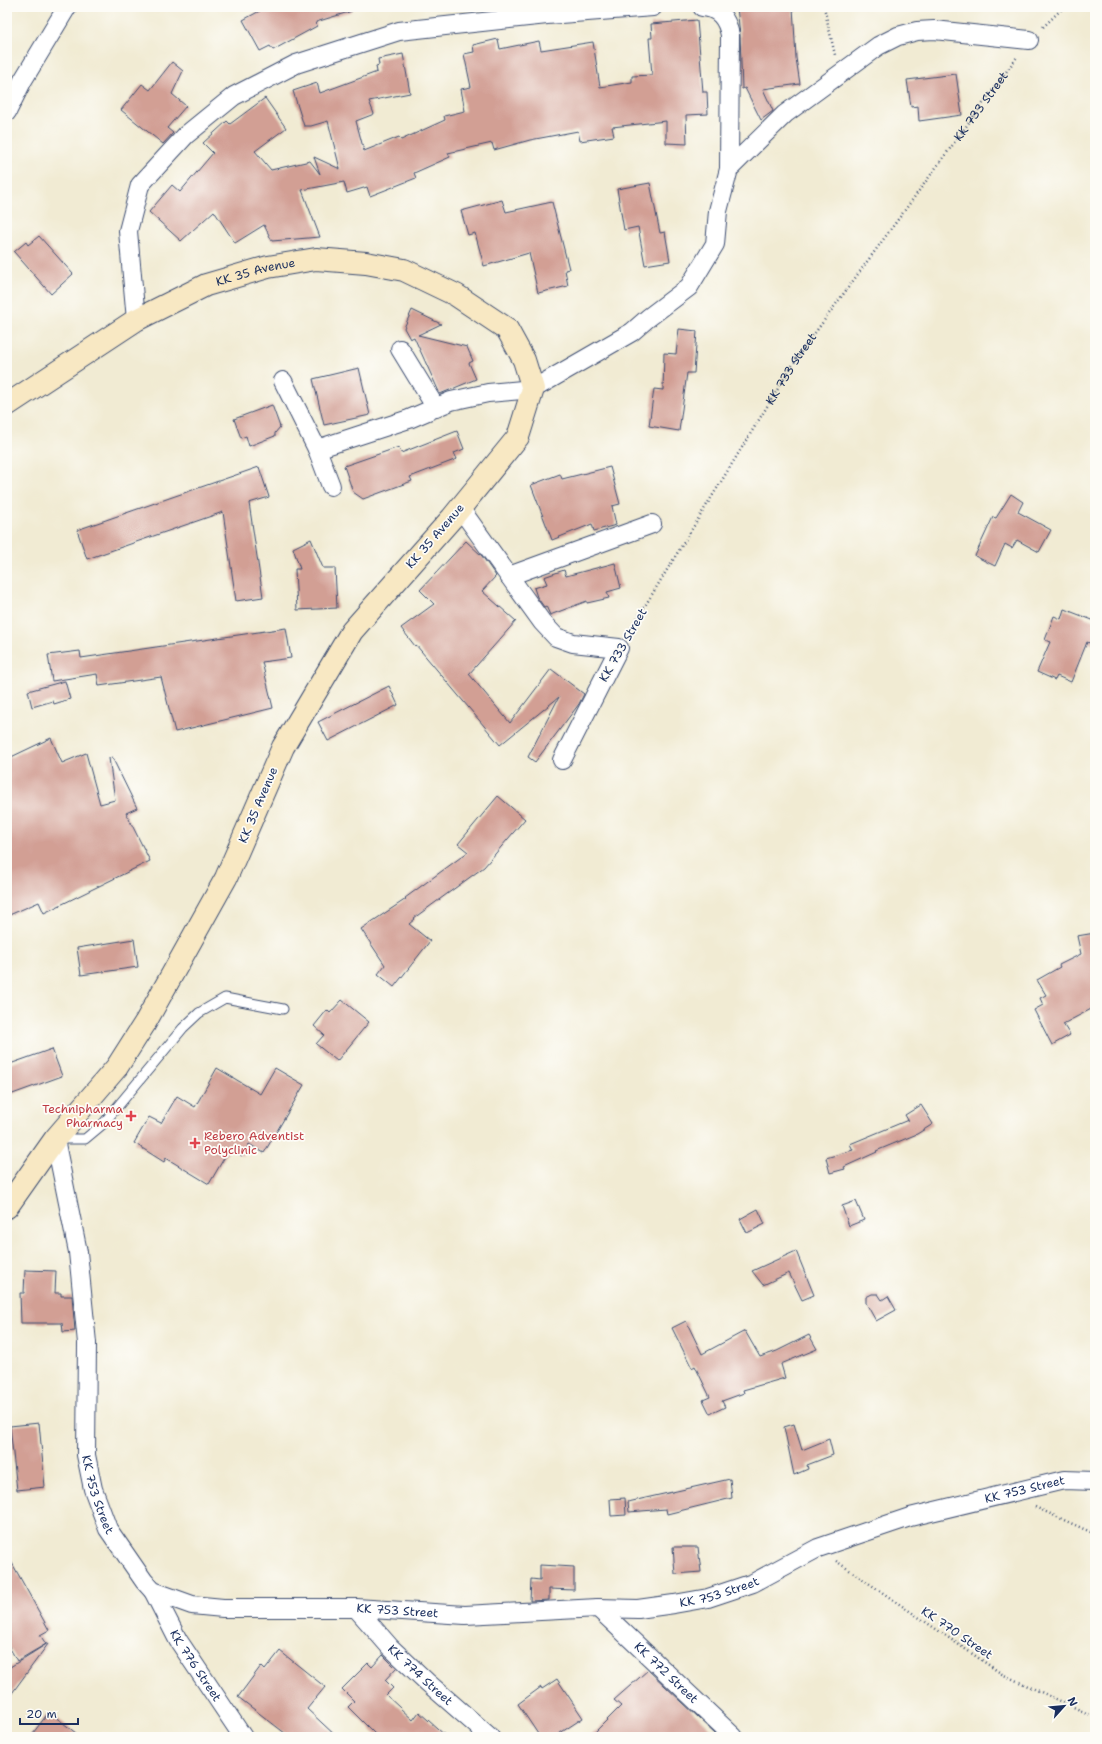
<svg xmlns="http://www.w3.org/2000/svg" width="1102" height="1744" viewBox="0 0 1102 1744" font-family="'Shantell Sans',sans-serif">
<rect width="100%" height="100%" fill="#fdfcf7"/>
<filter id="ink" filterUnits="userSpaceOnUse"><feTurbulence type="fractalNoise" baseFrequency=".025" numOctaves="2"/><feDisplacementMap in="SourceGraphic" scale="8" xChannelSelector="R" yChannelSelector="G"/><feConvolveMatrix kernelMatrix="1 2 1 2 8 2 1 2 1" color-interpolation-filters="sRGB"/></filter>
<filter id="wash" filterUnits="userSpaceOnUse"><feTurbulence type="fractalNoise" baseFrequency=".012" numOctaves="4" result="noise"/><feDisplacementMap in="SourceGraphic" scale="16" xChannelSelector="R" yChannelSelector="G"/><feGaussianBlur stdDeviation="0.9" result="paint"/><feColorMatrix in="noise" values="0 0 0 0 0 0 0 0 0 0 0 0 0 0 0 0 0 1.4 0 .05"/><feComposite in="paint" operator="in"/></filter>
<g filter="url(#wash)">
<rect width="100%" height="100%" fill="#f1ebd3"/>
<g id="blocks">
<g fill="#d29f94">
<polygon points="267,7 351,7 352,11 316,22 317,26 273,50 270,46 260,51 243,20"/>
<polygon points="737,7 793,7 796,58 800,84 763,89 773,111 761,120 745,88 742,89 740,35"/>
<polygon points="697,20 703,92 707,92 708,114 686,115 687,144 666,143 666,121 612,127 614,136 580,141 578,131 530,140 494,150 492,143 448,153 450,157 414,173 416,178 370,196 367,187 347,193 344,182 302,190 320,237 272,241 264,225 235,243 214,211 181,241 149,212 172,185 180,192 213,153 203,143 227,121 230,124 265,98 286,128 255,151 271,170 310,161 320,174 314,157 340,169 328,121 311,126 304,126 293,91 317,83 320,93 377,72 376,66 379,65 378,59 403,54 410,93 369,101 374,114 356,121 364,151 399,137 401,140 445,120 444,116 465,111 461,89 471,87 464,54 474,52 473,45 498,39 500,49 539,41 541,50 593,42 600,87 632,82 632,76 652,75 649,38 652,38 651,24"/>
<polygon points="172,62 183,71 172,94 186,106 167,128 173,133 163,144 121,110 142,84 150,90"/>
<polygon points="956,74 962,115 919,121 918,106 911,107 907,80"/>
<polygon points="650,183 660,233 665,232 670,261 645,265 638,227 624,230 617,189"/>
<polygon points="502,200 506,212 552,202 569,269 565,270 568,286 538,293 529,253 484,266 475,233 468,235 461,211"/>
<polygon points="39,236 73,274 51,294 14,252 26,242 28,245"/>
<polygon points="412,310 441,324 418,335 467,347 473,361 469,363 476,379 440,394 414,337 410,339 404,328"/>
<polygon points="679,329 697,331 694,373 687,373 679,431 649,426 654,389 663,390 664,353 676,354"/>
<polygon points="359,368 370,415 324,425 313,379"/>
<polygon points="272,405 280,427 275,433 275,436 249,446 246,436 241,438 234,419"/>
<polygon points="457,431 464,449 454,453 457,459 410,477 412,481 363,499 353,492 344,466 399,447 401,453"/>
<polygon points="259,467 269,497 249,503 263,597 236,601 223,512 87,559 77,530"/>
<polygon points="610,467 620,504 612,506 616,525 594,531 592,524 552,540 531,485 560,474 562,479"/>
<polygon points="1011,494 1023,502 1018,512 1051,530 1039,552 1017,540 1012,548 1005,544 995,566 975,556 993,517 996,518"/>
<polygon points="311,539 323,568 335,568 337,608 297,610 295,569 300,569 293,548"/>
<polygon points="466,541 482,556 496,576 482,591 516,621 469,674 510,723 551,669 584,694 579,704 535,762 528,757 559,697 500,745 416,645 415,646 401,628 434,604 420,590"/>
<polygon points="615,563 621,588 607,592 609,598 587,603 587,601 550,615 546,606 544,607 537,597 534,588 547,584 544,577 564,570 566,576"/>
<polygon points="1064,609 1095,621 1095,645 1087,642 1071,682 1057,676 1055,680 1037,672 1050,642 1045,640 1054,616 1061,619"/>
<polygon points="286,628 291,658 262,662 273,708 175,732 161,677 99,686 97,674 52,681 48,655 80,651 81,658"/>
<polygon points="65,681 70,699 54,704 53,701 32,707 28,691"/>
<polygon points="389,686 398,705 328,741 318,722"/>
<polygon points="51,738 62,763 86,753 100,804 115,800 109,758 112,757 137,808 126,813 150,861 44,913 39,902 7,916 7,759"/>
<polygon points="498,796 525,819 484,867 414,918 415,919 409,924 430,941 394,987 378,974 385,965 361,929 406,899 405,898 468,852 458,844"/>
<polygon points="1095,933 1095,1007 1063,1024 1070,1035 1052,1045 1034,1010 1043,1005 1040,998 1046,995 1037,980 1060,967 1059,965 1081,954 1077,936"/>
<polygon points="134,939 138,967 81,975 77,948"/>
<polygon points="342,1000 369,1022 337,1061 316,1044 324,1035 314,1026 327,1010 330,1013"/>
<polygon points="52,1049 62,1076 7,1096 7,1065"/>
<polygon points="217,1068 260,1094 275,1068 304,1085 264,1153 249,1144 242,1156 230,1148 209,1184 166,1158 164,1162 134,1143 149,1117 161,1123 177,1096 195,1107"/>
<polygon points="921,1105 933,1124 917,1134 876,1151 877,1152 844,1167 845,1169 830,1173 826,1158 853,1150 850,1144 908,1120 905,1115"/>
<polygon points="856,1201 864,1220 849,1226 842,1206"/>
<polygon points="758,1209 765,1224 747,1233 740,1219"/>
<polygon points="796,1251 814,1295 802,1300 789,1273 763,1285 752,1271"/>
<polygon points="25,1270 56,1271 55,1293 61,1293 61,1296 72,1296 75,1331 63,1332 62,1323 21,1323 20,1293 24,1293"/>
<polygon points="872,1294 878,1294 882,1300 888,1296 896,1310 876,1321 866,1303 866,1297"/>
<polygon points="686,1321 702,1354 745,1331 760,1357 777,1351 809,1335 817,1349 781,1364 785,1378 743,1390 744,1393 722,1401 725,1407 710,1414 703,1400 710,1397 695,1366 692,1368 672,1328"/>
<polygon points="39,1423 45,1487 17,1490 10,1426"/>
<polygon points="794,1424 802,1450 829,1439 833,1455 807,1465 808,1469 794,1475 784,1427"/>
<polygon points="730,1479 732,1498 667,1514 666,1509 629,1512 628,1502"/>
<polygon points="625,1498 626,1515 611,1516 610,1499"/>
<polygon points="673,1547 698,1547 701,1572 675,1574"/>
<polygon points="7,1554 49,1630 40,1635 46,1644 17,1661 7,1643"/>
<polygon points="540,1565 574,1567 574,1590 549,1589 549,1600 530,1601 531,1579 540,1580"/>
<polygon points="48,1643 48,1644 7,1700 7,1669"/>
<polygon points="280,1651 325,1687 307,1709 337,1737 290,1737 238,1697 261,1666 265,1670"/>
<polygon points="383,1655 396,1668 385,1680 393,1688 386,1695 413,1720 419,1712 447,1737 378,1737 348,1707 354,1701 342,1689 368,1663 372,1667"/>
<polygon points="648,1670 715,1733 711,1737 590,1737 621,1706 614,1700"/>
<polygon points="557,1679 583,1718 554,1737 540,1737 518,1704 541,1687 542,1689"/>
<polygon points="49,1712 81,1737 30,1737"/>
</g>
</g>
</g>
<g filter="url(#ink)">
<use href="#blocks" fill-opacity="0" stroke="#3b4b70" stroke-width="1"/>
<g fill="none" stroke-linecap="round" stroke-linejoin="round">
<g stroke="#3b4b70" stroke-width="11">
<polyline id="service" points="57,1139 85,1139 103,1124 183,1028 199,1013 225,998 283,1009"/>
</g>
<g stroke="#3b4b70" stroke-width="20">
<g id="minor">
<path d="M702 7C719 8 727 19 730 35L729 169"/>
<polyline points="7,112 23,80 67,7"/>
<polyline points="136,320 128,231 140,185 186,135 234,96 296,64 399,31 547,15 653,7"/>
<polyline points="400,349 436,408"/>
<polyline points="283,381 317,449 409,419 451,401 488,393 533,389 632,332 648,318 689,287 715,244 718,211 729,169 785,114 878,46 898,36 917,31 934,30 1029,40"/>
<polyline points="317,449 331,486"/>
<polyline points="460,508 542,622 556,637 573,643 619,648 562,760"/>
<polyline points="509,576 652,524"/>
<path id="s2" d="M55 1139 78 1252 87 1343 86 1455 93 1489 108 1529 144 1581 153 1591 192 1605 223 1608H356L465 1615 598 1608 638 1609 674 1604 708 1598 753 1583 818 1548 910 1517 1064 1480 1095 1481"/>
<path id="s3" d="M153 1591 178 1640 243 1737"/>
<path id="s4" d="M356 1608 390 1647 427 1682 490 1737"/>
<path id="s5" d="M598 1608 734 1737"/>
</g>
</g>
<g stroke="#3b4b70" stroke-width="24">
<g id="secondary">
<path id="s6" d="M7 405 136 320 206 285 268 267 316 259 366 263 404 270 456 295 507 329 524 360 533 389 518 437 452 518 352 631 283 747 226 878 145 1023 117 1067 55 1139 7 1207"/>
</g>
</g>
<g stroke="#3b4b70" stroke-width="2.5" stroke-dasharray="1 3" stroke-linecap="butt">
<polyline points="824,7 835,55"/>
<polyline points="1043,27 1064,7"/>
<path id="s1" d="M629 632 798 356 1017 57"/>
<polyline points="1035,1507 1095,1534"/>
<polyline points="836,1561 1002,1674 1095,1717"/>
</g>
<use href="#service" stroke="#fff" stroke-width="9"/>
<use href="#minor" stroke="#fff" stroke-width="18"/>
<use href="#secondary" stroke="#f8e8c3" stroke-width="22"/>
</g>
</g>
<g fill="#e0444e" stroke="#fdfcf7" stroke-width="1.5">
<path d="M129 1110h4v4h4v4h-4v4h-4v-4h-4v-4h4z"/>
<path d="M193 1137h4v4h4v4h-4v4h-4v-4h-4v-4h4z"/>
</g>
<g text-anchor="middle" stroke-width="3.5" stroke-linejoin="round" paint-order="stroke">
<g font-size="12" fill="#1b2f5e" stroke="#fdfcf7">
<text dy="4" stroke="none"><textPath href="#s1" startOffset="633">KK 733 Street</textPath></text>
<text dy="4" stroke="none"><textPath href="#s6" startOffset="284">KK 35 Avenue</textPath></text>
<text dy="4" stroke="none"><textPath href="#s1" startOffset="309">KK 733 Street</textPath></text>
<text transform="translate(435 536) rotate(-49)" y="4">KK 35 Avenue</text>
<text transform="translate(623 645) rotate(-60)" y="4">KK 733 Street</text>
<text transform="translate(258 805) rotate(-67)" y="4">KK 35 Avenue</text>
<text dy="4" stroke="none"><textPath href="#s2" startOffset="1368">KK 753 Street</textPath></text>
<text dy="4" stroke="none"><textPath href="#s2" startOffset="360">KK 753 Street</textPath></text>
<text dy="4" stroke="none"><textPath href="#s2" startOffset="1044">KK 753 Street</textPath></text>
<text dy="4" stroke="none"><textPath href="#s2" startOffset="720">KK 753 Street</textPath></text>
<text transform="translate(957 1633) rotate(34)" y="4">KK 770 Street</text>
<text dy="4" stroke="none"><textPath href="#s3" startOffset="86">KK 776 Street</textPath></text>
<text dy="4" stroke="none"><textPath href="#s5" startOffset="94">KK 772 Street</textPath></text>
<text dy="4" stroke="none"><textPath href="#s4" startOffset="93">KK 774 Street</textPath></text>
</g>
<g font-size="12" fill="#be3a42" stroke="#fdfcf7" text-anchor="end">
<text x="123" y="1113">Technipharma<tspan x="123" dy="14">Pharmacy</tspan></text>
<text x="204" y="1140" text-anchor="start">Rebero Adventist<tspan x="204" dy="14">Polyclinic</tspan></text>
</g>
</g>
<rect width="1102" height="1744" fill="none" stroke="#fdfcf7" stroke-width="24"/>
<g transform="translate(1064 1706) rotate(63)" stroke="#fdfcf7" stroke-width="3" paint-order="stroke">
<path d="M0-3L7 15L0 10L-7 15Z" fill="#1b2f5e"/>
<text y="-6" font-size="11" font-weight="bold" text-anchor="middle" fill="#1b2f5e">N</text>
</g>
<path d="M20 1718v6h58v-6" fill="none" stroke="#1b2f5e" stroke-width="2"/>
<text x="26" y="1718" font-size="12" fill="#1b2f5e" stroke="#fdfcf7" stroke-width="3" paint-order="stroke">20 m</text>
</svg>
